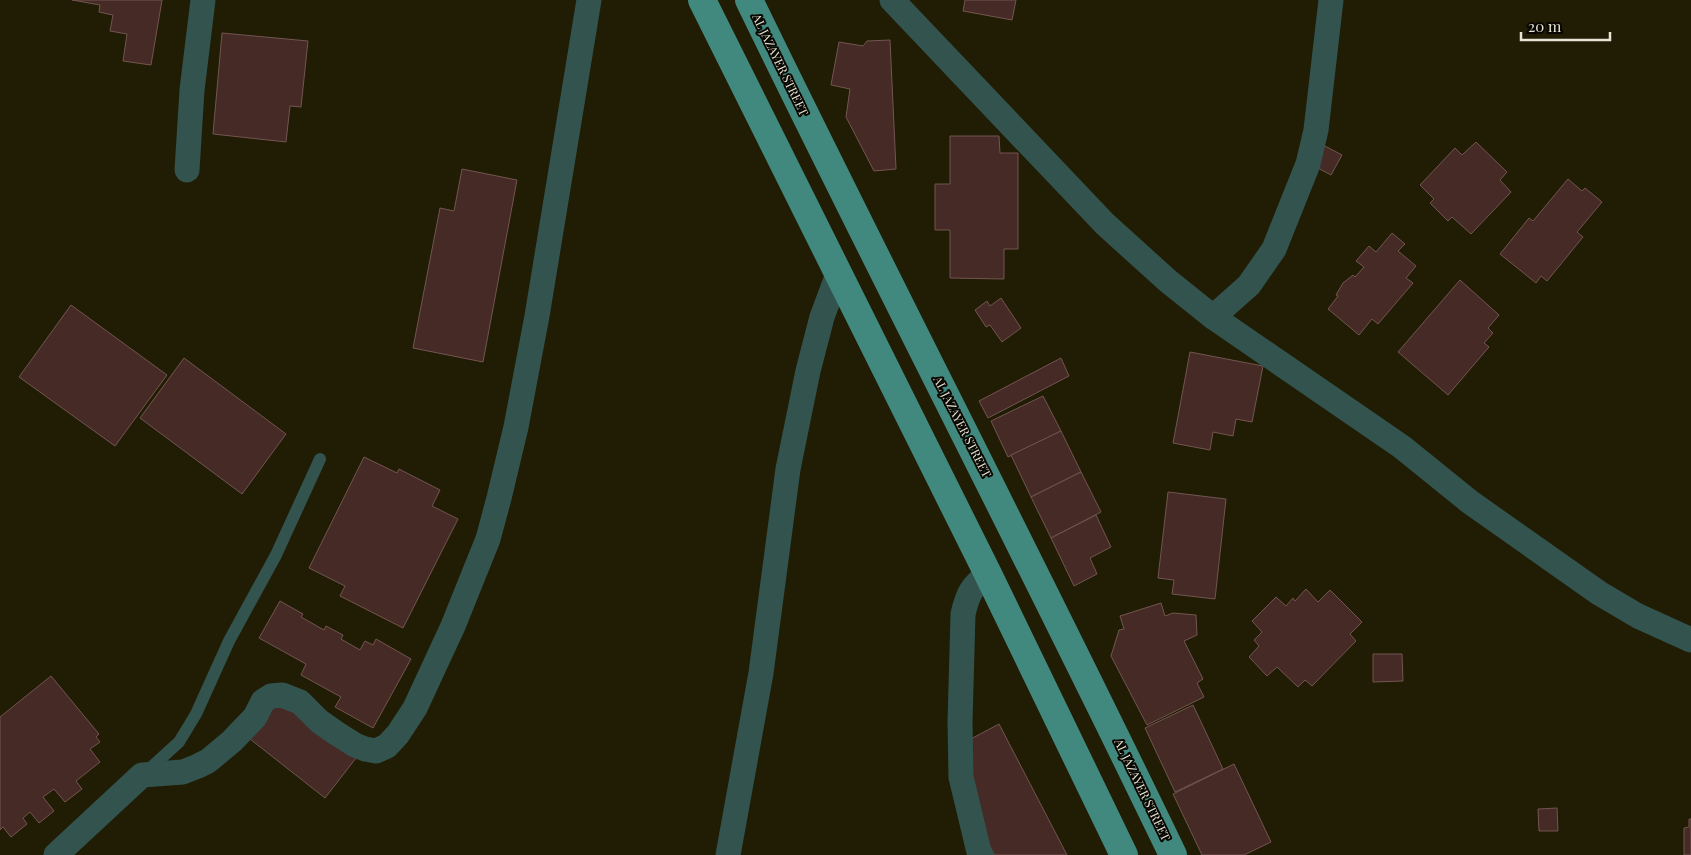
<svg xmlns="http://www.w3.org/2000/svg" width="1691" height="855" viewBox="0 0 1691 855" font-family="'Playfair Display',serif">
<rect width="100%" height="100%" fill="#211c04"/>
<g fill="#452a26" stroke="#735550">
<polygon points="72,0 162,0 151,65 123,61 127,34 110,31 113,15 99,12 100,5"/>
<polygon points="965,0 1016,0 1012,20 963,11"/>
<polygon points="222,33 308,41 301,107 290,106 286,142 213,134"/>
<polygon points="890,40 896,169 874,171 846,117 850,89 831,85 839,42 863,46 867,41"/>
<polygon points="950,136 999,136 1000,153 1018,153 1018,249 1004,249 1004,279 950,278 950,230 935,230 935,184 950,184"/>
<polygon points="1476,142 1507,172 1500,180 1511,192 1471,234 1452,217 1448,221 1430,203 1434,199 1420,185 1455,148 1462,155"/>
<polygon points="1323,145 1342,155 1331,175 1312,165"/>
<polygon points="462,169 517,180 483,362 413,348 440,208 454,211"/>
<polygon points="1568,179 1582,191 1585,188 1602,202 1577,232 1583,237 1547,281 1541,276 1536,283 1500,254 1529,218 1533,221"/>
<polygon points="1392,233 1405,244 1398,251 1416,266 1406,278 1413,283 1378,324 1372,319 1359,335 1328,309 1338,296 1336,295 1343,283 1353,275 1355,277 1364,267 1356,261 1369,246 1376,252"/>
<polygon points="1460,280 1499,315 1488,328 1493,333 1484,343 1489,347 1448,395 1398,352"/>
<polygon points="1001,298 1021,328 1002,342 990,325 986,327 975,310 987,301 990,306"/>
<polygon points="71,305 167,375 115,446 19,377"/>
<polygon points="1190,352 1263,366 1252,422 1236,419 1233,436 1213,432 1210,450 1173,443"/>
<polygon points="184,358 286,434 242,494 140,418"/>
<polygon points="1061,358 1069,376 988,418 979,401"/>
<polygon points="1043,396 1061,431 1008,457 991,421"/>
<polygon points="1061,431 1081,472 1031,497 1011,455"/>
<polygon points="364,457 397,473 399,469 440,490 432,506 458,519 403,628 340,596 345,586 309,568"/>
<polygon points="1081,472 1101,512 1051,538 1031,497"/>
<polygon points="1168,492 1226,499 1215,599 1172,594 1174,580 1158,578"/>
<polygon points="1096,515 1111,547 1090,558 1097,574 1074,586 1051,538"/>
<polygon points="1306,589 1318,602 1330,590 1362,622 1350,634 1356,641 1312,686 1305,680 1298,687 1277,667 1267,676 1249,657 1259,646 1254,640 1262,632 1252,621 1276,597 1286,606 1293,598 1295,601"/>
<polygon points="280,601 303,614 301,617 324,630 326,626 343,635 341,639 360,650 365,641 373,645 376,639 411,659 373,728 335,707 341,697 301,675 306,664 259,638"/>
<polygon points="1161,603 1165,616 1173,613 1196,615 1197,635 1184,641 1203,679 1197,683 1204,697 1147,725 1111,656 1119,630 1124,629 1120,616"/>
<polygon points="1373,654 1402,654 1403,681 1373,682"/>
<polygon points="51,676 99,734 96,737 100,742 90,749 100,762 76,781 82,789 65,802 54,789 43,797 54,811 39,823 30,812 23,818 27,824 11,837 3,827 0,830 0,717"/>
<polygon points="280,699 356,758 325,798 250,739"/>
<polygon points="1193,705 1223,769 1175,792 1145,728"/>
<polygon points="999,724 1067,855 994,855 979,824 967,741"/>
<polygon points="1234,764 1271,842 1244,855 1202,855 1173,794"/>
<polygon points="1557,808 1558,831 1539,831 1538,809"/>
<polygon points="1689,819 1691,819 1691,855 1684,855 1684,828 1689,827"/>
</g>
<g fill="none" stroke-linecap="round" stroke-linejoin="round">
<polyline stroke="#32534e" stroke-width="12" points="146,772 179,742 196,714 229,641 276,555 320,459"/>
<g stroke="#32534e" stroke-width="25">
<polyline points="892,0 1105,224 1168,281 1213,317 1402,447 1470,502 1599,593 1638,616 1691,640"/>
<polyline points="187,170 192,90 203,0"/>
<polyline points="1213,317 1249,285 1274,249 1308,164 1316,130 1331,0"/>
<polyline points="56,855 142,775 183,772 198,766 208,761 232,741 255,717 263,701 271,696 282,695 300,702 319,721 336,733 355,745 365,749 376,751 387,746 398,734 415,708 453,626 488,539 499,498 516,427 537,316 589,0"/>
<polyline points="728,855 761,673 788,469 808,371 822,317 838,274"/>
<path d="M981 855 979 852 961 777 960 722 963 614C968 593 972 586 988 574"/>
</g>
<g stroke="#41897f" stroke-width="28">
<polyline points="702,0 988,574 1124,855"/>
<path d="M749 0C888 286 1035 568 1173 855"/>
</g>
</g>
<g text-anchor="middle" stroke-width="4" stroke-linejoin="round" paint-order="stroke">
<g font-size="12" fill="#e8e5d6" stroke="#090701">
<text transform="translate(780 65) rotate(64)" y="4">AL JAZAYER STREET</text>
<text transform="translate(962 427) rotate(63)" y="4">AL JAZAYER STREET</text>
<text transform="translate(1142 790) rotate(64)" y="4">AL JAZAYER STREET</text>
</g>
</g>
<path d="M1521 32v8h89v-8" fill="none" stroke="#e8e5d6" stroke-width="2.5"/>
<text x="1528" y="32" font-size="15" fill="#e8e5d6" stroke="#090701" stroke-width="4" paint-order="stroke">20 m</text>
</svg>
